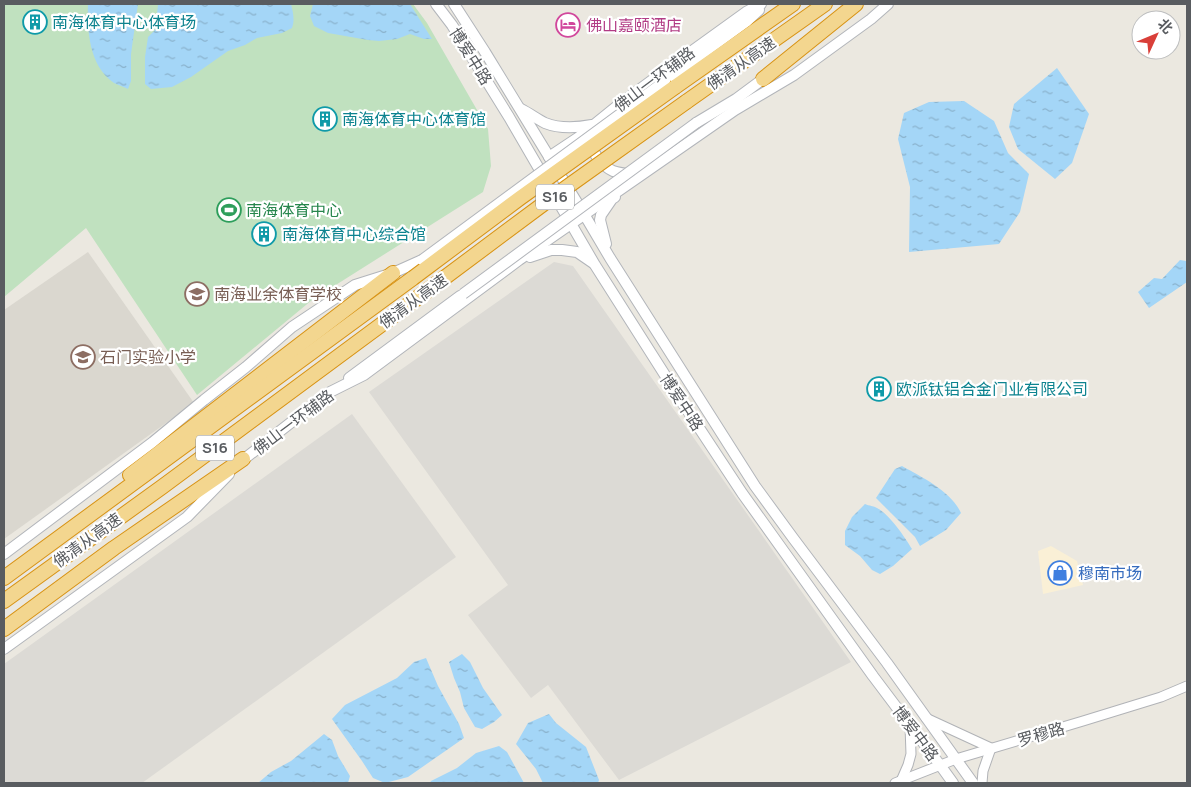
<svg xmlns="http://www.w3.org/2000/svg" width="1191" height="787" viewBox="0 0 1191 787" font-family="Manrope,'Noto Sans SC',sans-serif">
<defs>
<pattern id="water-ripples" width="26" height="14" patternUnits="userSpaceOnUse" patternTransform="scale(1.25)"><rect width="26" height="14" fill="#a4d6f7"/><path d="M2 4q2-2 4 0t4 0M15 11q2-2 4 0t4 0" fill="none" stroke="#89b1cb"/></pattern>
</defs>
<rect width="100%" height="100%" fill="#ebe8e0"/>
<polygon fill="#faf0d6" points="1051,546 1077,561 1083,585 1043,594 1038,551"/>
<g fill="#dcdad5">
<polygon points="554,262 573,266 851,662 619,780 548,685 531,698 468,615 508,585 369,392"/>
<polygon points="352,414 456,557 142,783 4,783 4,664"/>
</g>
<polygon fill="#dad7cf" points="88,252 194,403 4,539 4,310"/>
<polygon fill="#c0e1bf" points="4,4 413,4 427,23 488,129 491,166 483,192 312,300 197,395 86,228 4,297"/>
<g fill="url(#water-ripples)">
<path d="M88 4H138L131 54V81L128 89C124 87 118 85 114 83 89 66 87 30 88 4Z"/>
<path d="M159 4H291C293 12 295 20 292 28L282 33 257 38 245 45 228 51 191 77 172 87 151 89 145 84V57L148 37 155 30 158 5Z"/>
<polygon points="313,4 410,4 432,39 424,39 410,34 397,39 379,41 368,40 328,33 314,26 310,16"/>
<polygon points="1057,68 1089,114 1072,163 1055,179 1018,149 1009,127 1014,104"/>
<polygon points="964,101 994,121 1008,153 1029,174 1020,212 999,244 909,252 910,187 898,139 904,113 929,102"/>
<polygon points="1180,260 1186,261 1187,282 1149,308 1138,292 1154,278 1162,279"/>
<path d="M902 466C923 478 951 491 961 513L946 530 920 546 915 537 876 498 895 469Z"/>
<path d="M865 504C869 506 874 506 877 508 889 514 905 537 912 549L893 566 880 574 872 570 860 556 845 545V531L852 517Z"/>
<polygon points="462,654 470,662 483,688 502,715 494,722 482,729 475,727 464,708 460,692 454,678 449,662"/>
<polygon points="426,658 438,686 459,724 464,738 408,777 385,783 373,778 362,761 332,719 345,705 397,678 414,662"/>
<polygon points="549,714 556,723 586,747 599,780 598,783 543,783 536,769 516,744 528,723"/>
<polygon points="324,734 332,740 338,756 350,776 348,783 258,783 271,772 291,761"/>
<polygon points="499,746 507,752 524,783 430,783 431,781 457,768 476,753"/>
</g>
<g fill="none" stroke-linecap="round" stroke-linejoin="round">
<g stroke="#b1b3b7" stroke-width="11">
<g id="tertiary">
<polyline points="926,718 991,748 983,771 982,783"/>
<polyline points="904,782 901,781 908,765 911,754 910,726"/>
<polyline points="895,783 956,759 1083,721 1161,697 1187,686"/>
</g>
</g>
<g stroke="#b2b5ba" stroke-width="12">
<g id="secondary">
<polyline points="436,4 452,25 509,117 595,265 684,405 742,493 873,676 940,765 953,783"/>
<polyline points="454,4 485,52 584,214 610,258 755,486 793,538 887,663 973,783"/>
<polyline points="665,81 746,22 759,10"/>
<path d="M521 109C529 113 537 119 545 123 560 129 576 128 592 125"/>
<polyline points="696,123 736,99 763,79"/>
<path d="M590 143C593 153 602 166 613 171 619 173 626 174 633 175"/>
<polyline points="549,157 579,137 621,103 685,56 746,12 761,4"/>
<polyline points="606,244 600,220 601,215 612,199 615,197"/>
<polyline points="530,257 551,250 562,250 577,252 593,263"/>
<polyline points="349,378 460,296"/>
<polyline points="239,463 330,392 364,375 519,260 735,110 794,75 871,19 888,4"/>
<polyline points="4,554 153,442 204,400 246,367 292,327 355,285 393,273 422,260"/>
<polyline points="4,649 187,517 229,474"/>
</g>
</g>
<g stroke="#d89314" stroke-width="16">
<g id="motorway">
<polyline points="763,79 856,4"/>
<polyline points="675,87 793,4"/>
<polyline points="686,102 825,4"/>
<polyline points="130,475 393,273"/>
<polyline points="4,578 413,278"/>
<polyline points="4,601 162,487 424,293"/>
<polyline points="4,629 114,548 243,459"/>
</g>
</g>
<use href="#tertiary" stroke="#fff" stroke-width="9"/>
<use href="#secondary" stroke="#fff" stroke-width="10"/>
<use href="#motorway" stroke="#f3d68f" stroke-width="14"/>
<g stroke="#b2b5ba" stroke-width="12" stroke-linecap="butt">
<g id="secondary-bridge">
<polyline points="422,260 665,81"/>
<polyline points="463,294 696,123"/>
</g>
</g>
<g stroke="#d89314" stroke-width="16" stroke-linecap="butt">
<g id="motorway-bridge">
<polyline points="413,278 520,198 675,87"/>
<polyline points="424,293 546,202 686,102"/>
</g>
</g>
<use href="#secondary-bridge" stroke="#fff" stroke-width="10"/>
<use href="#motorway-bridge" stroke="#f3d68f" stroke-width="14"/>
</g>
<defs>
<g id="building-ring" transform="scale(1.25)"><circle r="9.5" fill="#fff" stroke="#0f9aa8" stroke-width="1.5"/><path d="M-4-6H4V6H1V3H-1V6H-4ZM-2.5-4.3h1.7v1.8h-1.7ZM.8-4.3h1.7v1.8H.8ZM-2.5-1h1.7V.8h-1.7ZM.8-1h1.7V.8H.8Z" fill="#0f9aa8"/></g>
<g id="hotel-ring" transform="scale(1.25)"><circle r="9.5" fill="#fff" stroke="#d1479c" stroke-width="1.5"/><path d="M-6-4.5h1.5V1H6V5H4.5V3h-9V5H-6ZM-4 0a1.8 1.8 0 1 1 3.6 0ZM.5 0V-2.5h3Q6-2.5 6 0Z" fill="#d1479c"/></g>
<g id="stadium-ring" transform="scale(1.25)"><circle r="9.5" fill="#fff" stroke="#2e9e5b" stroke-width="1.5"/><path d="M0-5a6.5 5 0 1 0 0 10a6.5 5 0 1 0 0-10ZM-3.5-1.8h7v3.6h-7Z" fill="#2e9e5b"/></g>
<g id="school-ring" transform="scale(1.25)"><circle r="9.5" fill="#fff" stroke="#8d6e63" stroke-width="1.5"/><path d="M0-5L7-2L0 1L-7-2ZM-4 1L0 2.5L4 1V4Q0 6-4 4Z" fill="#8d6e63"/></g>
<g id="shop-ring" transform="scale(1.25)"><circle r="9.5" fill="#fff" stroke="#3f7fe0" stroke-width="1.5"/><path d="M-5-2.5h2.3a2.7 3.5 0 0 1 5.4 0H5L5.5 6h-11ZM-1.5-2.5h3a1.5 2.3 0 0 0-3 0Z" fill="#3f7fe0"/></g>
</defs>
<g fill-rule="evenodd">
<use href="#building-ring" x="35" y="22"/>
<use href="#hotel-ring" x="568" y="25"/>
<use href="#building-ring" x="325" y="119"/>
<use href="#stadium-ring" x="229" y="210"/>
<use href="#building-ring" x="264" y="234"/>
<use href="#school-ring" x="197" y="294"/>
<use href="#school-ring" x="83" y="357"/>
<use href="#building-ring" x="879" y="389"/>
<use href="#shop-ring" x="1060" y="573"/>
</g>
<g text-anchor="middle" stroke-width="4.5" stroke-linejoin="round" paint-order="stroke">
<g fill="#fff" stroke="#8b8d90" stroke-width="1">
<rect x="536" y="184.5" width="38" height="25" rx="4"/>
<rect x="196" y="435.5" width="38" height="25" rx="4"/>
</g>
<g font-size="15" font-weight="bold" fill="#595c60">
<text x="555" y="202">S16</text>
<text x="215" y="453">S16</text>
</g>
<g font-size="16" fill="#0d838f" stroke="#fff" text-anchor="start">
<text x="52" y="28">南海体育中心体育场</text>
<text x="342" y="125">南海体育中心体育馆</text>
<text x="282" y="240">南海体育中心综合馆</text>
<text x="896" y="395">欧派钛铝合金门业有限公司</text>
</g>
<g font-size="16" fill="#b23c85" stroke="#fff" text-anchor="start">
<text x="586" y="31">佛山嘉颐酒店</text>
</g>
<g font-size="16" fill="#595c60" stroke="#fff">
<text transform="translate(471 56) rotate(58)" y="6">博爱中路</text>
<text transform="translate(741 63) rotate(-35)" y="6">佛清从高速</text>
<text transform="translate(654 79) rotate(-37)" y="6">佛山一环辅路</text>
<text transform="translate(413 301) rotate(-36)" y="6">佛清从高速</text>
<text transform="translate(682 402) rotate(57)" y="6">博爱中路</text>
<text transform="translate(293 422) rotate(-37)" y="6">佛山一环辅路</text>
<text transform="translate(87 540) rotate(-36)" y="6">佛清从高速</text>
<text transform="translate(916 733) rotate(53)" y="6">博爱中路</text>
<text transform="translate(1041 734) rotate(-16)" y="6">罗穆路</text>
</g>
<g font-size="16" fill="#27864d" stroke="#fff" text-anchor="start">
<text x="246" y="216">南海体育中心</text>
</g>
<g font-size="16" fill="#785e54" stroke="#fff" text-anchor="start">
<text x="214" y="300">南海业余体育学校</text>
<text x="100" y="363">石门实验小学</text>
</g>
<g font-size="16" fill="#366cbe" stroke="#fff" text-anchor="start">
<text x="1078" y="579">穆南市场</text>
</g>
</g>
<rect width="1191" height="787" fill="none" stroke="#595c60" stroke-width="10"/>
<g transform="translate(1156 35) rotate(46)"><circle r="24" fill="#ffffff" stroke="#bdbebf"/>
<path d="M0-4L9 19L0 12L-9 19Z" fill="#d93f39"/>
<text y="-8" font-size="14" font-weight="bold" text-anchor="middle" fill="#595c60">北</text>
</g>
</svg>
